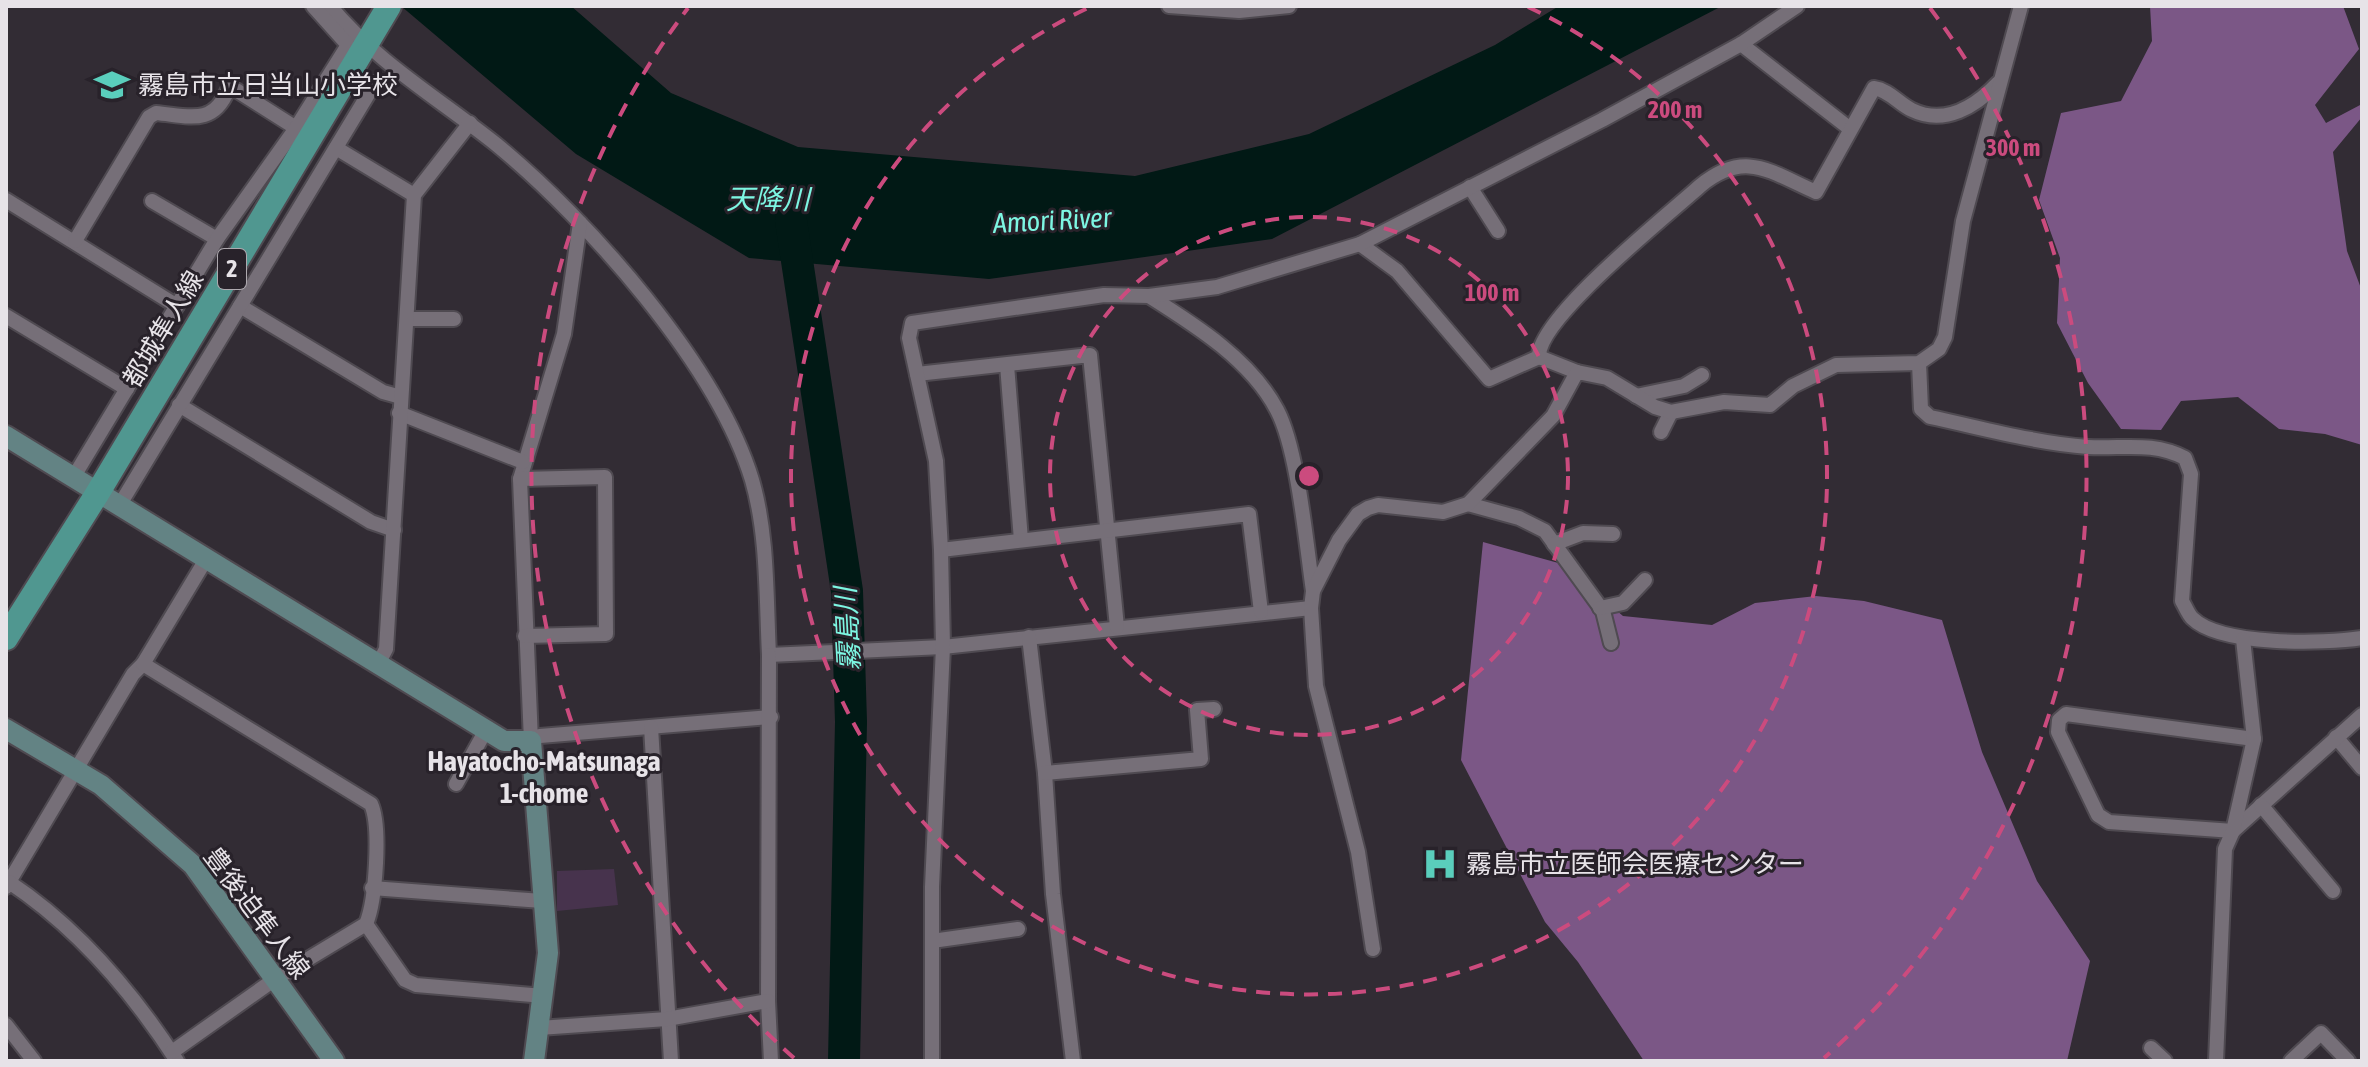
<svg xmlns="http://www.w3.org/2000/svg" width="2368" height="1067" viewBox="0 0 2368 1067" font-family="'Asap Condensed','Noto Sans JP',sans-serif">
<rect width="100%" height="100%" fill="#322c34"/>
<polygon fill="#47334d" points="614,869 618,905 557,911 557,871"/>
<g fill="#7b5786">
<polygon points="2150,6 2343,6 2359,49 2315,105 2326,123 2362,104 2362,117 2333,152 2347,251 2362,291 2362,445 2325,434 2279,429 2238,397 2181,401 2161,430 2121,429 2088,383 2057,323 2060,258 2039,200 2061,113 2121,101 2152,41"/>
<polygon points="1483,542 1562,564 1623,616 1712,625 1755,603 1816,596 1864,601 1942,620 1982,752 2037,881 2090,961 2067,1061 1644,1061 1578,962 1545,922 1461,760"/>
</g>
<polygon fill="#011915" points="401,6 571,6 671,93 798,147 1135,176 1309,134 1495,45 1559,6 1722,6 1272,239 989,279 749,258 576,154"/>
<g fill="none" stroke-linecap="round" stroke-linejoin="round">
<polyline stroke="#011915" stroke-width="32" points="791,221 847,591 851,722 844,1061"/>
<g stroke="#4f4a51" stroke-width="18">
<g id="street">
<path d="M330 6C376 62 441 100 497 145 589 221 717 365 752 480 768 535 766 597 769 655L943 647 1311 608"/>
<polyline points="1169,6 1239,11 1289,6"/>
<polyline points="1741,44 1849,128"/>
<polyline points="336,148 414,195"/>
<polyline points="1470,187 1498,231"/>
<polyline points="6,200 177,306"/>
<polyline points="152,201 217,239"/>
<polyline points="580,223 564,334 520,479 531,741 540,736 771,717"/>
<path d="M75 241 149 117 156 113C189 116 213 126 228 90H236L296 128"/>
<path d="M1360 244 1397 271 1489 379 1539 357C1537 319 1668 215 1700 186 1745 149 1770 172 1816 192L1874 88C1889 90 1899 104 1912 110 1945 126 1976 106 1998 83"/>
<path d="M1149 296C1195 325 1251 360 1277 410 1298 450 1306 543 1313 591"/>
<polyline points="240,306 383,392 401,397"/>
<polyline points="6,316 127,389"/>
<polyline points="407,319 454,319"/>
<polyline points="1539,357 1577,372"/>
<path d="M1919 363 1921 409 1930 417C1982 428 2035 443 2088 447 2123 449 2152 441 2185 458L2191 474 2182 601C2185 606 2188 614 2192 618 2220 646 2324 644 2362 638"/>
<polyline points="1007,365 1021,540"/>
<polyline points="917,374 1090,355 1117,627"/>
<polyline points="1636,396 1684,386 1702,375"/>
<polyline points="179,405 371,522 394,530"/>
<polyline points="399,413 523,462"/>
<polyline points="1661,432 1671,412"/>
<polyline points="73,478 217,239 296,128 348,45 313,6"/>
<polyline points="520,479 605,477 606,634 525,636"/>
<polyline points="1468,504 1519,518 1545,531 1603,611 1611,643"/>
<polyline points="119,506 375,83"/>
<polyline points="1554,544 1583,533 1613,534"/>
<polyline points="941,550 1249,514 1261,612"/>
<polyline points="1600,608 1623,603 1645,580"/>
<polyline points="1029,637 1045,773 1053,894 1073,1061"/>
<polyline points="769,655 768,1001 771,1061"/>
<polyline points="378,664 386,649 414,195 470,123"/>
<polyline points="651,727 671,1061"/>
<polyline points="2336,737 2362,768"/>
<polyline points="2254,739 2066,714 2059,720 2058,732 2098,815 2109,822 2233,831 2362,715"/>
<polyline points="1045,773 1201,759 1197,710 1214,709"/>
<polyline points="456,784 486,730"/>
<polyline points="2261,805 2333,891"/>
<polyline points="9,882 133,674 143,664"/>
<path d="M6 887 9 882C78 928 132 991 177 1061"/>
<polyline points="372,888 542,901"/>
<polyline points="366,924 405,980 416,985 544,996"/>
<polyline points="932,941 1018,929"/>
<polyline points="1373,949 1358,852 1316,686 1311,608 1313,591 1339,540 1358,514 1368,508 1378,505 1443,512 1468,504 1553,416 1577,372 1607,378 1655,407 1671,412 1724,402 1770,405 1793,386 1836,365 1919,363 1939,349 1945,337 1963,221 2021,6"/>
<polyline points="6,1025 34,1061"/>
<polyline points="539,1028 667,1019 768,1001"/>
<polyline points="2151,1048 2165,1061"/>
<path d="M172 1052 275 979 366 924C376 900 381 826 371 804L143 664 205 561"/>
<polyline points="932,1061 932,887 943,647 941,550 936,461 909,338 912,323 1104,295 1149,296 1217,287 1360,244 1602,120 1741,44 1797,6"/>
<polyline points="2216,1061 2225,849 2233,831 2254,739 2243,639"/>
<polyline points="2291,1061 2321,1033 2348,1061"/>
</g>
</g>
<g stroke="#4f4a51" stroke-width="24">
<g id="secondary">
<polyline points="6,436 504,741 531,741 548,953 534,1061"/>
<polyline points="6,729 101,785 193,865 334,1061"/>
</g>
</g>
<g stroke="#4f4a51" stroke-width="28">
<polyline id="primary" points="6,638 97,494 389,6"/>
</g>
<use href="#street" stroke="#766f78" stroke-width="14"/>
<use href="#secondary" stroke="#638384" stroke-width="20"/>
<use href="#primary" stroke="#509790" stroke-width="24"/>
</g>
<g fill="none" stroke="#cb4b7e" stroke-width="4" stroke-dasharray="14 10">
<circle cx="1309" cy="476" r="259"/>
<path d="M1528 7A518 518 0 1 1 1090 7"/>
<path d="M794 1058A777 777 0 0 1 688 8M1930 8A777 777 0 0 1 1824 1058"/>
</g>
<defs>
<g id="school-bare" transform="scale(2.76)"><path d="M0-5L7-2L0 1L-7-2ZM-4 1L0 2.5L4 1V4Q0 6-4 4Z" fill="#5acebc" stroke="#28222a" stroke-width="2.5" paint-order="stroke"/></g>
<g id="hospital-bare" transform="scale(2.76)"><path d="M-5-5h3v3.5h4V-5h3V5h-3V1.5h-4V5h-3Z" fill="#5acebc" stroke="#28222a" stroke-width="2.5" paint-order="stroke"/></g>
</defs>
<g fill-rule="evenodd">
<use href="#school-bare" x="112" y="85"/>
<use href="#hospital-bare" x="1440" y="864"/>
</g>
<g text-anchor="middle" stroke-width="6" stroke-linejoin="round" paint-order="stroke">
<rect fill="#28222a" stroke="#aea9af" stroke-width="2" x="218" y="249" width="28" height="40" rx="6"/>
<g font-size="24" font-weight="bold" fill="#e7e3e8">
<text x="232" y="277">2</text>
</g>
<g font-size="26" fill="#e7e3e8" stroke="#28222a" text-anchor="start">
<text x="138" y="94">霧島市立日当山小学校</text>
<text x="1466" y="873">霧島市立医師会医療センター</text>
</g>
<g font-size="26" fill="#e7e3e8" stroke="#28222a">
<text transform="translate(163 329) rotate(-59)" y="9">都城隼人線</text>
<text transform="translate(257 913) rotate(53)" y="9">豊後迫隼人線</text>
</g>
<g font-size="28" font-style="italic" fill="#7df6e2" stroke="#28222a">
<text x="768" y="209">天降川</text>
<text transform="translate(1052 220) rotate(-3)" y="10">Amori River</text>
<text transform="translate(847 629) rotate(-93)" y="10">霧島川</text>
</g>
<g font-size="28" font-weight="bold" fill="#e7e3e8" stroke="#28222a">
<text x="544" y="771">Hayatocho-Matsunaga<tspan x="544" dy="32">1-chome</tspan></text>
</g>
</g>
<circle cx="1309" cy="476" r="12" fill="#cb4b7e" stroke="#28222a" stroke-width="4"/>
<g font-size="24" text-anchor="middle" font-weight="bold" fill="#cb4b7e" stroke="#28222a" stroke-width="6" stroke-linejoin="round" paint-order="stroke">
<text x="1675" y="118">200 m</text>
<text x="2013" y="156">300 m</text>
<text x="1492" y="301">100 m</text>
</g>
<rect width="2368" height="1067" fill="none" stroke="#e7e3e8" stroke-width="16"/>
</svg>
